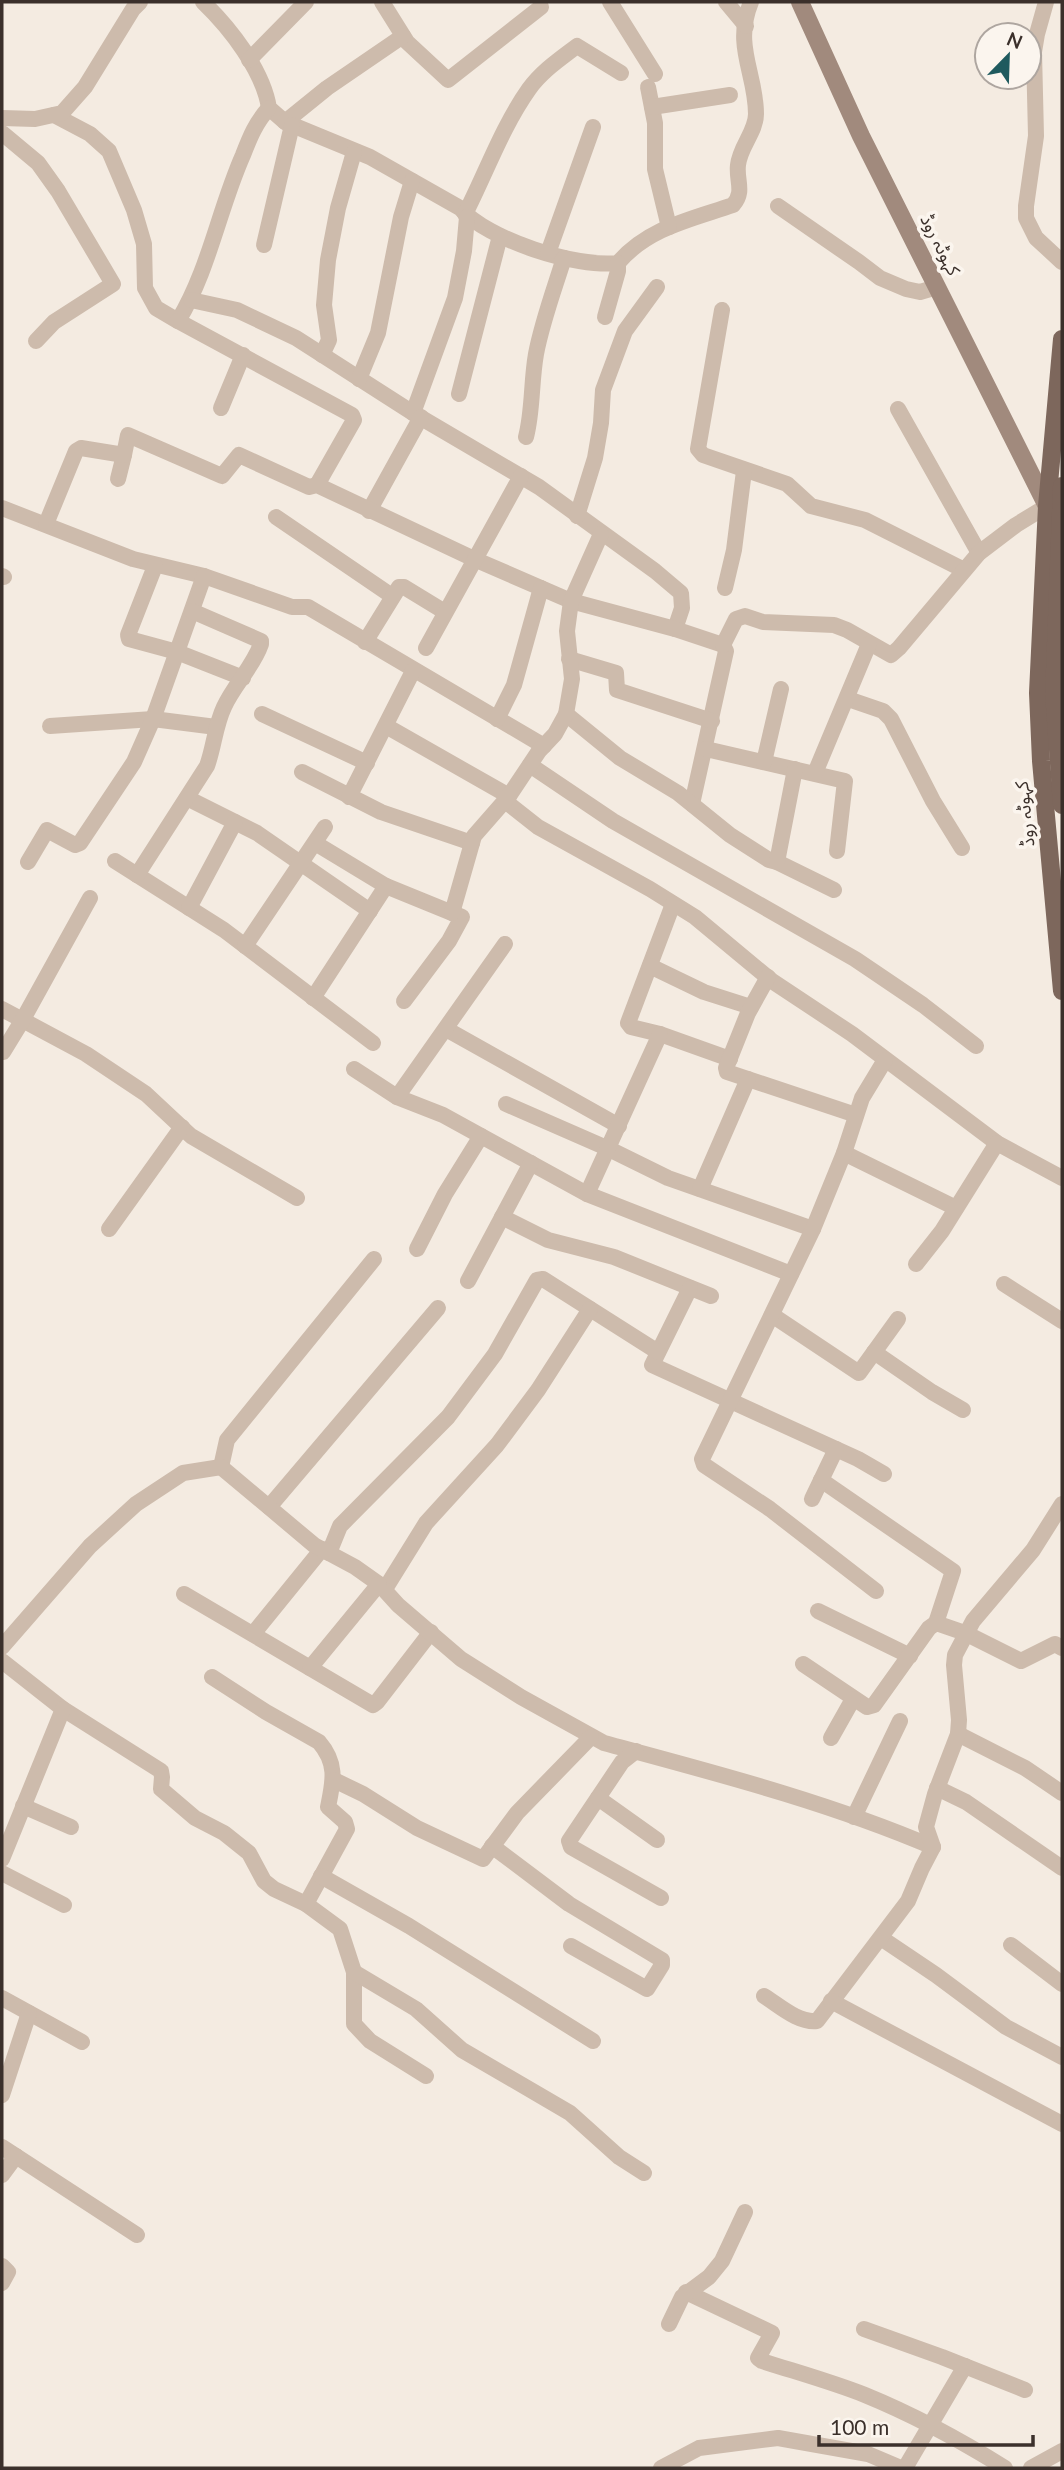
<svg xmlns="http://www.w3.org/2000/svg" width="1064" height="2470" viewBox="0 0 1064 2470" font-family="Lato,'Noto Sans Arabic',sans-serif">
<rect width="100%" height="100%" fill="#f4ebe1"/>
<g fill="none" stroke-linecap="round" stroke-linejoin="round">
<g stroke="#cdbbac" stroke-width="16">
<path d="M203 2C230 28 263 70 269 108L285 122 370 157 460 208C488 240 576 268 618 263 647 228 692 219 733 205 745 192 736 180 738 165 740 146 756 132 756 114 756 73 733 46 751 2"/>
<polyline points="382,2 407,42 448,80 541,7"/>
<polyline points="610,2 655,74"/>
<polyline points="726,2 746,26"/>
<polyline points="1046,2 1037,34 1034,52 1036,136 1026,206 1026,218 1036,238 1062,262"/>
<polyline points="249,60 306,2"/>
<polyline points="648,87 655,123 655,169 669,227"/>
<polyline points="652,107 730,95"/>
<path d="M54 115 90 134 109 151 134 210 144 244 145 288 156 308 178 321C209 270 219 209 243 155 250 137 256 122 269 108"/>
<polyline points="2,118 35,119 62,113 85,87 133,9 140,2"/>
<polyline points="285,122 327,88 403,36"/>
<polyline points="2,133 38,163 58,191 113,284 54,322 36,341"/>
<polyline points="778,206 859,262 880,278 906,289 920,292 937,287"/>
<path d="M465 214C486 173 502 127 529 89 542 71 560 59 577 46L621 73"/>
<polyline points="264,245 292,125"/>
<polyline points="548,253 593,127"/>
<polyline points="191,300 237,310 296,338 413,413 539,487 655,571 681,593 682,608 675,629"/>
<polyline points="722,310 698,449 703,455 787,484 811,506 865,520 964,570"/>
<polyline points="605,317 618,271 618,263"/>
<polyline points="178,321 352,415 354,420 317,485"/>
<polyline points="322,355 329,340 324,305 328,260 338,208 354,152"/>
<polyline points="359,379 378,333 401,217 412,181"/>
<polyline points="459,394 500,236"/>
<polyline points="221,408 243,355"/>
<polyline points="898,409 979,553"/>
<polyline points="413,413 455,298 464,251 467,217"/>
<path d="M526 437C533 410 531 382 536 354 542 322 554 290 564 258"/>
<polyline points="118,479 124,455"/>
<polyline points="2,508 133,559 204,576 292,607 308,607 544,746"/>
<polyline points="369,511 421,417"/>
<polyline points="577,516 595,458 601,423 603,390 625,331 657,287"/>
<polyline points="276,517 392,596"/>
<polyline points="46,524 76,451 81,448 124,455 128,435 222,476 239,455 309,487 317,485 474,559 571,601 675,629 723,645 726,651 692,804"/>
<polyline points="155,566 128,635 129,639 177,652 243,678"/>
<polyline points="2,576 4,577"/>
<polyline points="725,588 734,550 744,471"/>
<polyline points="365,642 399,587 404,587 445,612"/>
<polyline points="723,645 736,619 745,616 763,622 834,625 847,630 891,655 899,648 979,553 1016,525 1047,506"/>
<polyline points="426,648 521,476"/>
<polyline points="569,659 616,673 617,690 712,721"/>
<polyline points="848,699 883,711 891,719 933,801 962,848"/>
<polyline points="262,714 367,763"/>
<polyline points="566,714 620,758 678,793 730,835 769,860 777,862 834,890"/>
<polyline points="497,719 514,685 541,588"/>
<polyline points="50,726 153,719 216,727"/>
<polyline points="386,726 509,796"/>
<polyline points="706,749 845,781 837,851"/>
<polyline points="764,762 781,689"/>
<polyline points="530,765 613,821 855,959 923,1005 976,1046"/>
<polyline points="302,772 381,812 472,843"/>
<polyline points="815,773 869,644"/>
<polyline points="349,797 413,671"/>
<polyline points="187,798 257,833 370,911"/>
<polyline points="505,801 538,827 650,889 695,917 772,981 852,1034 997,1143 1062,1178"/>
<polyline points="315,843 386,886 462,917 449,941 404,1001"/>
<polyline points="115,861 224,930 373,1043"/>
<polyline points="28,862 47,830 75,845 80,843 134,762 153,719 204,576"/>
<polyline points="777,862 795,769"/>
<path d="M137 875 207 766C214 747 215 726 224 707 234 685 253 667 261 644V641L192 611"/>
<polyline points="673,904 628,1023 631,1027 660,1034 730,1059"/>
<polyline points="189,908 235,822"/>
<polyline points="452,913 474,836 509,796 539,751 555,734 566,714 572,679 567,631 571,601 601,534"/>
<polyline points="245,946 325,827"/>
<polyline points="650,966 704,992 751,1007"/>
<polyline points="768,977 748,1013 726,1068 727,1072 856,1115"/>
<polyline points="313,998 386,886"/>
<polyline points="2,1009 86,1054 146,1094 191,1136 297,1198"/>
<polyline points="446,1029 619,1126"/>
<polyline points="3,1052 22,1021 90,898"/>
<polyline points="354,1069 397,1097 443,1115 587,1194 791,1274"/>
<polyline points="397,1097 505,944"/>
<polyline points="506,1104 609,1149 668,1178 813,1229"/>
<polyline points="844,1153 956,1208"/>
<polyline points="700,1189 748,1079"/>
<polyline points="587,1194 660,1034"/>
<polyline points="502,1217 548,1240 614,1257 711,1296"/>
<polyline points="109,1229 182,1127"/>
<polyline points="417,1249 445,1194 481,1136"/>
<polyline points="916,1264 942,1231 997,1143"/>
<polyline points="468,1281 531,1163"/>
<polyline points="1004,1284 1062,1321"/>
<polyline points="690,1288 652,1365 858,1459 884,1474"/>
<polyline points="772,1315 859,1373 898,1319"/>
<polyline points="874,1352 932,1392 963,1410"/>
<polyline points="221,1467 227,1440 374,1259"/>
<polyline points="821,1480 953,1571 936,1623"/>
<polyline points="812,1499 836,1449"/>
<polyline points="269,1507 438,1308"/>
<polyline points="329,1553 340,1526 448,1417 495,1354 537,1280 543,1279 658,1352"/>
<polyline points="385,1589 426,1523 497,1445 538,1390 590,1309"/>
<polyline points="876,1591 770,1509 704,1465 702,1459 813,1229 844,1153 862,1098 885,1060"/>
<polyline points="184,1594 373,1705 377,1702 431,1632"/>
<polyline points="818,1611 910,1656"/>
<polyline points="253,1634 322,1549"/>
<path d="M2 1647 90 1546 136 1504 183 1473 221 1467 314 1545 355 1567 379 1584 398 1605 461 1659 521 1697 604 1743C715 1773 828 1802 933 1847"/>
<polyline points="2,1661 63,1709 161,1771 162,1777 161,1789 195,1818 224,1833 249,1853 264,1881 274,1889 306,1904 340,1929 354,1972 354,2024 370,2041 426,2076"/>
<polyline points="803,1664 867,1707 874,1705 929,1628 936,1623 965,1633 1021,1661 1055,1644 1062,1648"/>
<polyline points="310,1668 379,1584"/>
<path d="M212 1677 266 1712 319 1742C338 1764 333 1782 328 1807L345 1822 347 1829 306 1904"/>
<polyline points="958,1734 1025,1768 1062,1793"/>
<polyline points="831,1738 853,1699"/>
<polyline points="636,1751 622,1762 569,1841 571,1847 661,1898"/>
<polyline points="334,1780 363,1794 417,1828 483,1859 517,1813 591,1737"/>
<polyline points="937,1788 966,1802 1062,1868"/>
<polyline points="598,1798 657,1840"/>
<polyline points="23,1806 71,1827"/>
<polyline points="854,1817 900,1721"/>
<polyline points="492,1846 569,1904 662,1960 662,1965 647,1989 571,1946"/>
<polyline points="2,1859 63,1709"/>
<polyline points="2,1873 64,1905"/>
<polyline points="321,1876 409,1926 593,2041"/>
<polyline points="881,1938 936,1975 1006,2027 1062,2057"/>
<polyline points="1011,1945 1062,1984"/>
<polyline points="354,1972 416,2009 462,2050 570,2113 619,2157 644,2173"/>
<path d="M764 1996C780 2006 798 2023 817 2021L908 1901 922 1868 933 1847 926 1827 935 1794 958 1734 959 1720 954 1665 955 1655 973 1621 1033 1550 1062 1504"/>
<polyline points="2,1998 82,2042"/>
<polyline points="831,2001 1062,2124"/>
<polyline points="2,2095 29,2013"/>
<polyline points="2,2147 137,2235"/>
<polyline points="2,2175 16,2156"/>
<polyline points="2,2266 8,2272 2,2283"/>
<path d="M686 2292 772 2333 758 2358 762 2361C796 2372 832 2382 865 2395 914 2415 960 2440 1005 2468"/>
<polyline points="669,2324 682,2297 709,2277 722,2261 745,2212"/>
<polyline points="864,2329 942,2357 1025,2390"/>
<polyline points="661,2468 699,2448 778,2438 868,2454 901,2468"/>
<polyline points="905,2468 965,2366"/>
<polyline points="1031,2468 1062,2451"/>
</g>
<polyline stroke="#a18a7d" stroke-width="18" points="800,2 861,136 1047,506 1053,506"/>
<g stroke="#7d675c" stroke-width="18">
<polyline points="1062,339 1047,506 1038,693 1041,761 1062,991"/>
<polyline points="1062,486 1054,694 1062,805"/>
</g>
</g>
<g text-anchor="middle" stroke-width="7" stroke-linejoin="round" paint-order="stroke">
<g font-size="18" fill="#3b302b" stroke="#fbf5ee">
<text transform="translate(940 245) rotate(63)" y="6">کہوٹہ روڈ</text>
<text transform="translate(1025 814) rotate(-96)" y="6">کہوٹہ روڈ</text>
</g>
</g>
<rect width="1064" height="2470" fill="none" stroke="#3b302b" stroke-width="7"/>
<g transform="translate(1008 56) rotate(23)"><circle r="33" fill="#fbf5ee" stroke="#aea6a0" stroke-width="2"/>
<path d="M0-5L12 26L0 18L-12 26Z" fill="#1f5a5e"/>
<text y="-10" font-size="19" font-weight="bold" text-anchor="middle" fill="#3b302b">N</text>
</g>
<path d="M819 2435v10h214v-10" fill="none" stroke="#3b302b" stroke-width="3.5"/>
<text x="830" y="2435" font-size="21" fill="#3b302b" stroke="#fbf5ee" stroke-width="5" paint-order="stroke">100 m</text>
</svg>
